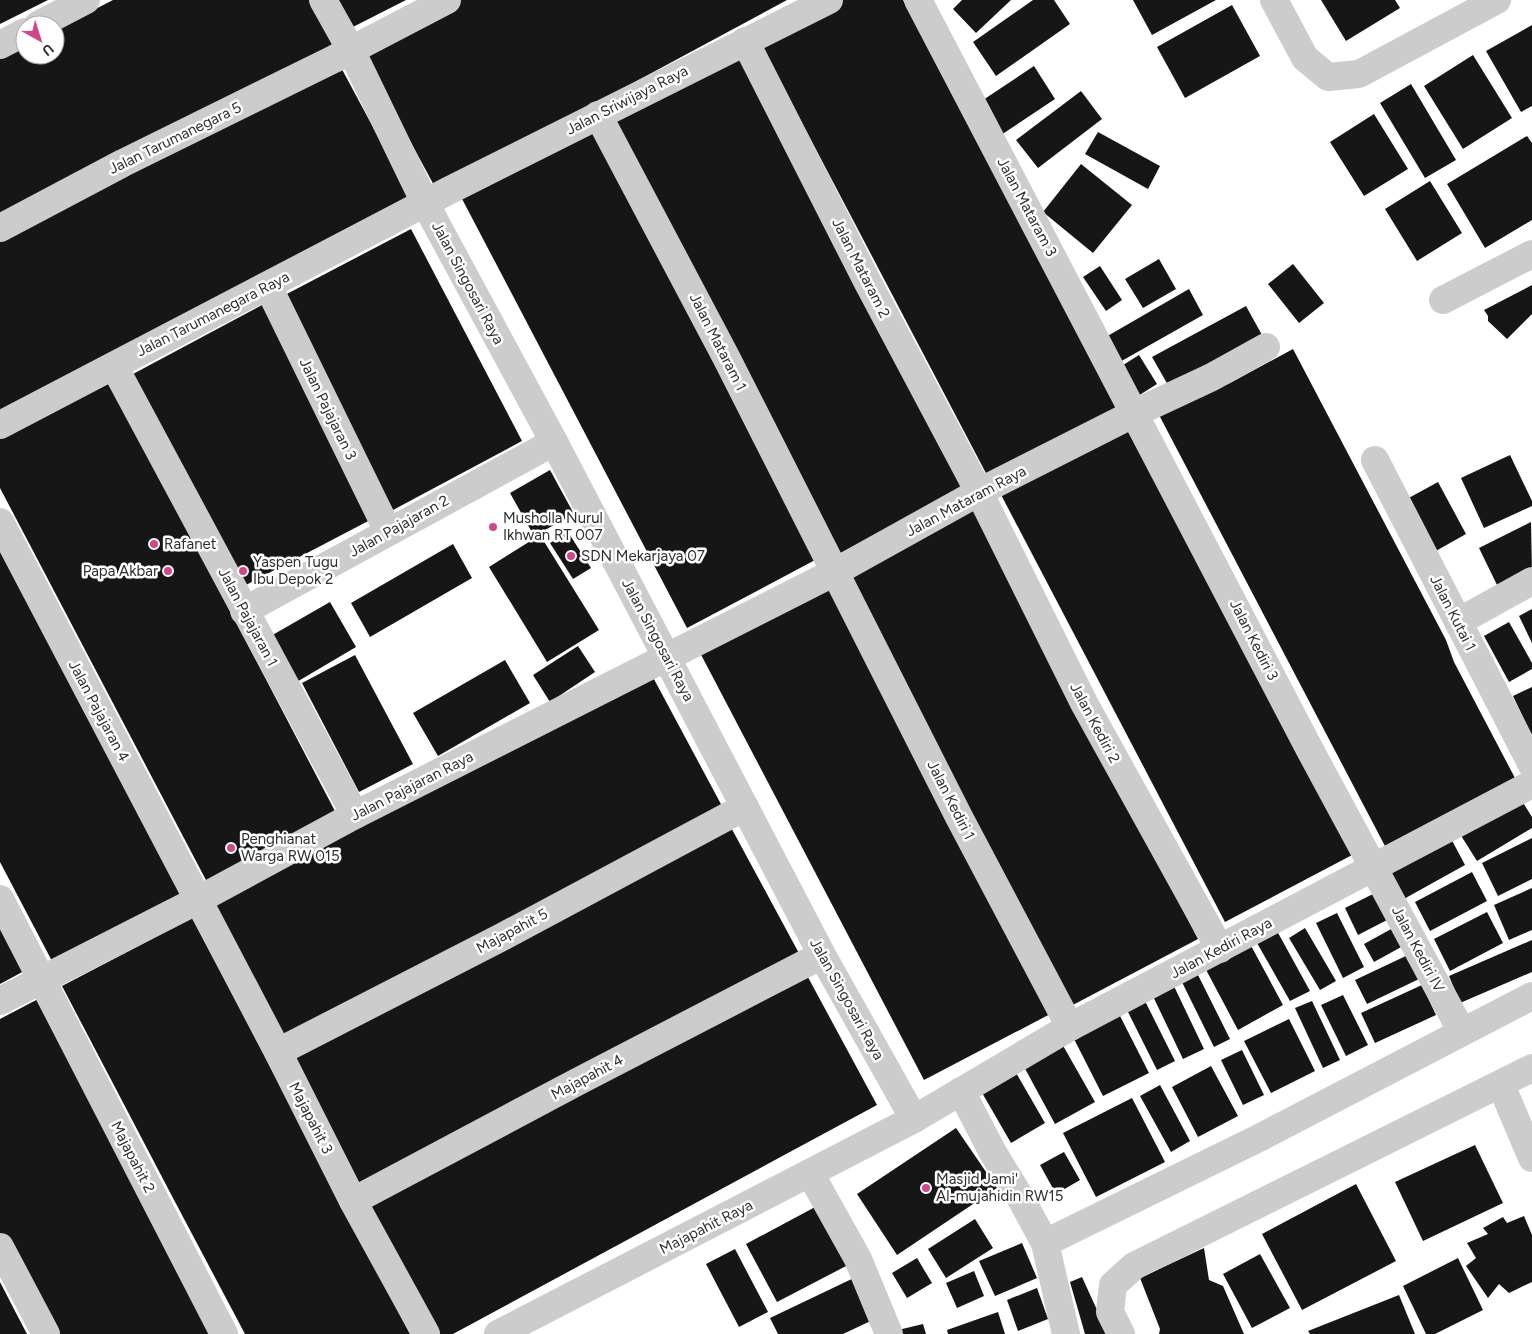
<svg xmlns="http://www.w3.org/2000/svg" width="1532" height="1334" viewBox="0 0 1532 1334" font-family="Figtree,sans-serif">
<rect width="100%" height="100%" fill="#fff"/>
<g fill="#161616">
<polygon points="0,0 48,0 0,24"/>
<polygon points="113,0 309,0 334,48 0,219 0,58 25,45 25,55 55,55 55,30"/>
<polygon points="332,0 406,0 347,30"/>
<polygon points="458,0 787,0 436,189 362,52"/>
<polygon points="842,0 903,0 1117,408 988,477 760,43"/>
<polygon points="962,0 1011,0 976,33 953,9"/>
<polygon points="1033,0 1054,0 1070,24 996,76 973,42"/>
<polygon points="1133,0 1216,0 1152,35"/>
<polygon points="1321,0 1395,0 1400,8 1346,41"/>
<polygon points="1232,5 1260,56 1185,98 1157,47"/>
<polygon points="1532,25 1532,106 1521,112 1486,51"/>
<polygon points="738,54 965,487 835,556 608,122"/>
<polygon points="1473,55 1512,118 1463,149 1424,86"/>
<polygon points="337,60 411,198 0,420 0,242"/>
<polygon points="1034,66 1055,99 1001,135 980,102"/>
<polygon points="1411,84 1456,160 1425,178 1380,103"/>
<polygon points="1081,91 1102,119 1038,168 1016,140"/>
<polygon points="1374,114 1408,169 1364,196 1330,142"/>
<polygon points="590,126 817,559 687,628 460,195"/>
<polygon points="1098,132 1160,166 1148,189 1085,154"/>
<polygon points="1527,136 1532,143 1532,220 1485,248 1447,184"/>
<polygon points="1081,164 1132,205 1093,253 1043,212"/>
<polygon points="1430,181 1462,233 1417,261 1385,209"/>
<polygon points="411,229 522,441 393,510 281,297"/>
<polygon points="1159,259 1176,289 1143,308 1125,279"/>
<polygon points="1293,264 1324,303 1299,323 1268,284"/>
<polygon points="1100,266 1122,300 1106,311 1083,277"/>
<polygon points="1532,285 1532,314 1507,339 1488,321 1488,316 1484,310"/>
<polygon points="1189,289 1203,315 1118,363 1104,338"/>
<polygon points="262,305 374,518 244,586 133,374"/>
<polygon points="1246,306 1262,335 1168,385 1152,357"/>
<polygon points="1293,349 1446,640 1454,662 1515,778 1385,846 1158,413 1230,383"/>
<polygon points="1139,355 1157,384 1138,396 1120,367"/>
<polygon points="109,380 336,813 207,882 0,488 0,438"/>
<polygon points="1128,421 1354,854 1225,922 998,489"/>
<polygon points="1510,455 1532,501 1532,506 1484,528 1461,478"/>
<polygon points="550,470 574,514 534,536 510,493"/>
<polygon points="1438,482 1466,534 1434,552 1405,500"/>
<polygon points="971,505 1198,939 1069,1007 841,574"/>
<polygon points="1531,522 1532,573 1499,589 1479,548"/>
<polygon points="568,532 591,568 573,579 550,543"/>
<polygon points="540,535 599,630 547,662 489,567"/>
<polygon points="453,544 472,578 370,637 351,603"/>
<polygon points="0,547 182,894 53,963 0,862"/>
<polygon points="826,578 1054,1012 924,1080 697,647"/>
<polygon points="330,602 356,647 295,683 269,637"/>
<polygon points="1532,609 1532,643 1519,616"/>
<polygon points="1509,622 1532,663 1532,669 1509,682 1484,636"/>
<polygon points="578,646 595,672 550,702 533,675"/>
<polygon points="355,655 413,764 359,792 302,683"/>
<polygon points="505,660 530,703 438,756 413,713"/>
<polygon points="648,668 722,806 283,1043 210,905"/>
<polygon points="1532,687 1532,736 1513,696"/>
<polygon points="1520,798 1532,817 1532,828 1477,861 1460,834"/>
<polygon points="727,820 801,957 363,1194 289,1057"/>
<polygon points="1448,833 1465,865 1402,900 1385,868"/>
<polygon points="1532,838 1532,879 1498,896 1482,863"/>
<polygon points="1472,872 1487,901 1430,931 1415,902"/>
<polygon points="1532,888 1532,930 1509,940 1494,905"/>
<polygon points="1373,894 1387,920 1358,935 1345,908"/>
<polygon points="1487,912 1503,943 1450,971 1434,939"/>
<polygon points="1337,913 1364,967 1343,978 1316,923"/>
<polygon points="192,918 224,978 410,1334 245,1334 173,1198 62,986"/>
<polygon points="0,921 26,970 0,984"/>
<polygon points="1305,928 1336,981 1320,990 1289,938"/>
<polygon points="1393,928 1403,946 1374,962 1364,944"/>
<polygon points="1277,931 1310,991 1290,1001 1257,943"/>
<polygon points="1532,940 1532,972 1460,1003 1449,976"/>
<polygon points="1249,942 1283,1005 1238,1030 1204,966"/>
<polygon points="1408,955 1419,979 1367,1004 1355,980"/>
<polygon points="803,968 877,1105 453,1334 435,1334 365,1205"/>
<polygon points="1195,969 1230,1039 1214,1047 1179,976"/>
<polygon points="1171,980 1204,1049 1183,1059 1150,990"/>
<polygon points="1422,985 1436,1015 1375,1043 1361,1013"/>
<polygon points="1142,995 1175,1061 1157,1070 1124,1004"/>
<polygon points="1343,995 1368,1045 1346,1056 1321,1005"/>
<polygon points="40,998 216,1334 51,1334 0,1237 0,1019"/>
<polygon points="1312,1001 1340,1060 1323,1068 1295,1008"/>
<polygon points="1118,1012 1149,1073 1103,1096 1072,1035"/>
<polygon points="1289,1019 1315,1071 1271,1093 1244,1041"/>
<polygon points="1061,1042 1095,1102 1055,1124 1022,1063"/>
<polygon points="1242,1050 1264,1095 1243,1105 1221,1060"/>
<polygon points="1211,1066 1238,1116 1198,1137 1172,1087"/>
<polygon points="1015,1071 1045,1123 1011,1143 981,1091"/>
<polygon points="1160,1085 1190,1141 1171,1152 1140,1096"/>
<polygon points="1132,1098 1165,1162 1096,1197 1063,1133"/>
<polygon points="956,1128 997,1188 897,1255 857,1194"/>
<polygon points="1475,1145 1503,1203 1423,1241 1395,1182"/>
<polygon points="1064,1152 1080,1180 1056,1194 1040,1165"/>
<polygon points="1356,1184 1396,1261 1302,1310 1262,1234"/>
<polygon points="817,1206 848,1265 777,1302 746,1244"/>
<polygon points="1524,1216 1532,1235 1532,1282 1509,1293 1499,1284 1488,1298 1466,1266 1476,1258 1467,1243 1488,1234 1483,1228 1503,1217 1507,1223"/>
<polygon points="975,1219 993,1248 946,1278 928,1249"/>
<polygon points="1022,1243 1037,1278 995,1296 979,1261"/>
<polygon points="1204,1248 1209,1280 1223,1286 1244,1334 1159,1334 1160,1329 1140,1278"/>
<polygon points="735,1249 768,1312 739,1327 706,1264"/>
<polygon points="1260,1254 1290,1308 1252,1328 1223,1274"/>
<polygon points="917,1258 932,1283 907,1298 892,1273"/>
<polygon points="1458,1258 1483,1310 1435,1334 1426,1334 1403,1286"/>
<polygon points="974,1271 984,1296 957,1308 946,1283"/>
<polygon points="858,1276 877,1318 843,1334 778,1334 770,1318"/>
<polygon points="1082,1277 1108,1334 1085,1334 1070,1282"/>
<polygon points="0,1282 16,1313 27,1334 0,1334"/>
<polygon points="1037,1288 1048,1319 1018,1331 1007,1300"/>
<polygon points="1399,1295 1415,1334 1310,1334 1308,1331"/>
<polygon points="998,1312 1005,1334 948,1334 947,1330"/>
<polygon points="923,1324 926,1334 895,1334 894,1331"/>
</g>
<g fill="none" stroke-linecap="round" stroke-linejoin="round">
<g stroke="#ccc" stroke-width="28">
<polyline points="323,0 351,50 425,203 554,442 822,955 914,1119"/>
<polyline points="918,0 1310,750 1462,1032"/>
<polyline points="1274,0 1305,58 1328,77 1359,74 1497,0"/>
<polyline points="38,25 86,0"/>
<polyline points="745,41 868,283 979,492 1084,703 1220,949"/>
<polyline points="0,45 25,32"/>
<polyline points="598,115 726,357 959,817 1070,1027"/>
<polyline points="0,228 123,163 334,59 447,0"/>
<polyline points="268,286 388,531"/>
<polyline points="1443,300 1532,254"/>
<polyline points="114,366 355,815"/>
<polyline points="0,425 448,191 829,0"/>
<polyline points="1375,460 1532,765"/>
<polyline points="0,522 278,1052 353,1201 426,1334"/>
<polyline points="244,611 554,442"/>
<polyline points="1458,622 1532,581"/>
<polyline points="0,899 224,1334"/>
<polyline points="0,1001 198,900 355,815 835,572 979,492 1135,413 1212,377 1266,347"/>
<polyline points="278,1052 502,937 745,807"/>
<polyline points="1501,1085 1532,1158"/>
<polyline points="961,1091 992,1151 1020,1197 1045,1243 1066,1334"/>
<polyline points="810,1173 858,1259 889,1334"/>
<polyline points="353,1201 577,1082 822,955"/>
<polyline points="1045,1243 1259,1138 1532,996"/>
<polyline points="0,1247 46,1334"/>
<polyline points="498,1334 914,1119 1070,1027 1532,784"/>
<polyline points="1121,1334 1110,1312 1113,1285 1134,1266 1532,1068"/>
</g>
</g>
<g fill="#d1478b" stroke="#fff" stroke-width="2">
<circle cx="493" cy="527" r="5"/>
<circle cx="154" cy="544" r="5"/>
<circle cx="571" cy="556" r="5"/>
<circle cx="168" cy="571" r="5"/>
<circle cx="243" cy="571" r="5"/>
<circle cx="231" cy="848" r="5"/>
<circle cx="926" cy="1188" r="5"/>
</g>
<g text-anchor="middle" stroke-width="5" stroke-linejoin="round" paint-order="stroke">
<g font-size="15" fill="#2f2f2f" stroke="#fff">
<text transform="translate(627 100) rotate(-27)" y="5">Jalan Sriwijaya Raya</text>
<text transform="translate(175 138) rotate(-26)" y="5">Jalan Tarumanegara 5</text>
<text transform="translate(1027 207) rotate(62)" y="5">Jalan Mataram 3</text>
<text transform="translate(861 268) rotate(63)" y="5">Jalan Mataram 2</text>
<text transform="translate(468 283) rotate(62)" y="5">Jalan Singosari Raya</text>
<text transform="translate(213 314) rotate(-27)" y="5">Jalan Tarumanegara Raya</text>
<text transform="translate(718 342) rotate(63)" y="5">Jalan Mataram 1</text>
<text transform="translate(328 409) rotate(64)" y="5">Jalan Pajajaran 3</text>
<text transform="translate(966 501) rotate(-28)" y="5">Jalan Mataram Raya</text>
<text transform="translate(399 526) rotate(-29)" y="5">Jalan Pajajaran 2</text>
<text transform="translate(1453 613) rotate(63)" y="5">Jalan Kutai 1</text>
<text transform="translate(248 617) rotate(62)" y="5">Jalan Pajajaran 1</text>
<text transform="translate(658 640) rotate(62)" y="5">Jalan Singosari Raya</text>
<text transform="translate(1254 640) rotate(63)" y="5">Jalan Kediri 3</text>
<text transform="translate(99 711) rotate(62)" y="5">Jalan Pajajaran 4</text>
<text transform="translate(1095 723) rotate(62)" y="5">Jalan Kediri 2</text>
<text transform="translate(412 786) rotate(-27)" y="5">Jalan Pajajaran Raya</text>
<text transform="translate(951 800) rotate(63)" y="5">Jalan Kediri 1</text>
<text transform="translate(512 931) rotate(-28)" y="5">Majapahit 5</text>
<text transform="translate(1221 948) rotate(-28)" y="5">Jalan Kediri Raya</text>
<text transform="translate(1418 949) rotate(62)" y="5">Jalan Kediri IV</text>
<text transform="translate(847 999) rotate(61)" y="5">Jalan Singosari Raya</text>
<text transform="translate(587 1077) rotate(-28)" y="5">Majapahit 4</text>
<text transform="translate(311 1118) rotate(63)" y="5">Majapahit 3</text>
<text transform="translate(133 1157) rotate(63)" y="5">Majapahit 2</text>
<text transform="translate(706 1227) rotate(-27)" y="5">Majapahit Raya</text>
</g>
<g font-size="15" fill="#2f2f2f" stroke="#fff" text-anchor="start">
<text x="503" y="523">Musholla Nurul<tspan x="503" dy="17">Ikhwan RT 007</tspan></text>
<text x="164" y="549">Rafanet</text>
<text x="581" y="561">SDN Mekarjaya 07</text>
<text x="253" y="567">Yaspen Tugu<tspan x="253" dy="17">Ibu Depok 2</tspan></text>
<text x="158" y="576" text-anchor="end">Papa Akbar</text>
<text x="241" y="844">Penghianat<tspan x="241" dy="17">Warga RW 015</tspan></text>
<text x="936" y="1184">Masjid Jami'<tspan x="936" dy="17">Al-mujahidin RW15</tspan></text>
</g>
</g>
<g transform="translate(40 40) rotate(141)"><circle r="24" fill="#ffffff" stroke="#acacac"/>
<path d="M0-4L9 19L0 12L-9 19Z" fill="#d1478b"/>
<text y="-8" font-size="14" font-weight="bold" text-anchor="middle" fill="#2f2f2f">U</text>
</g>
</svg>
